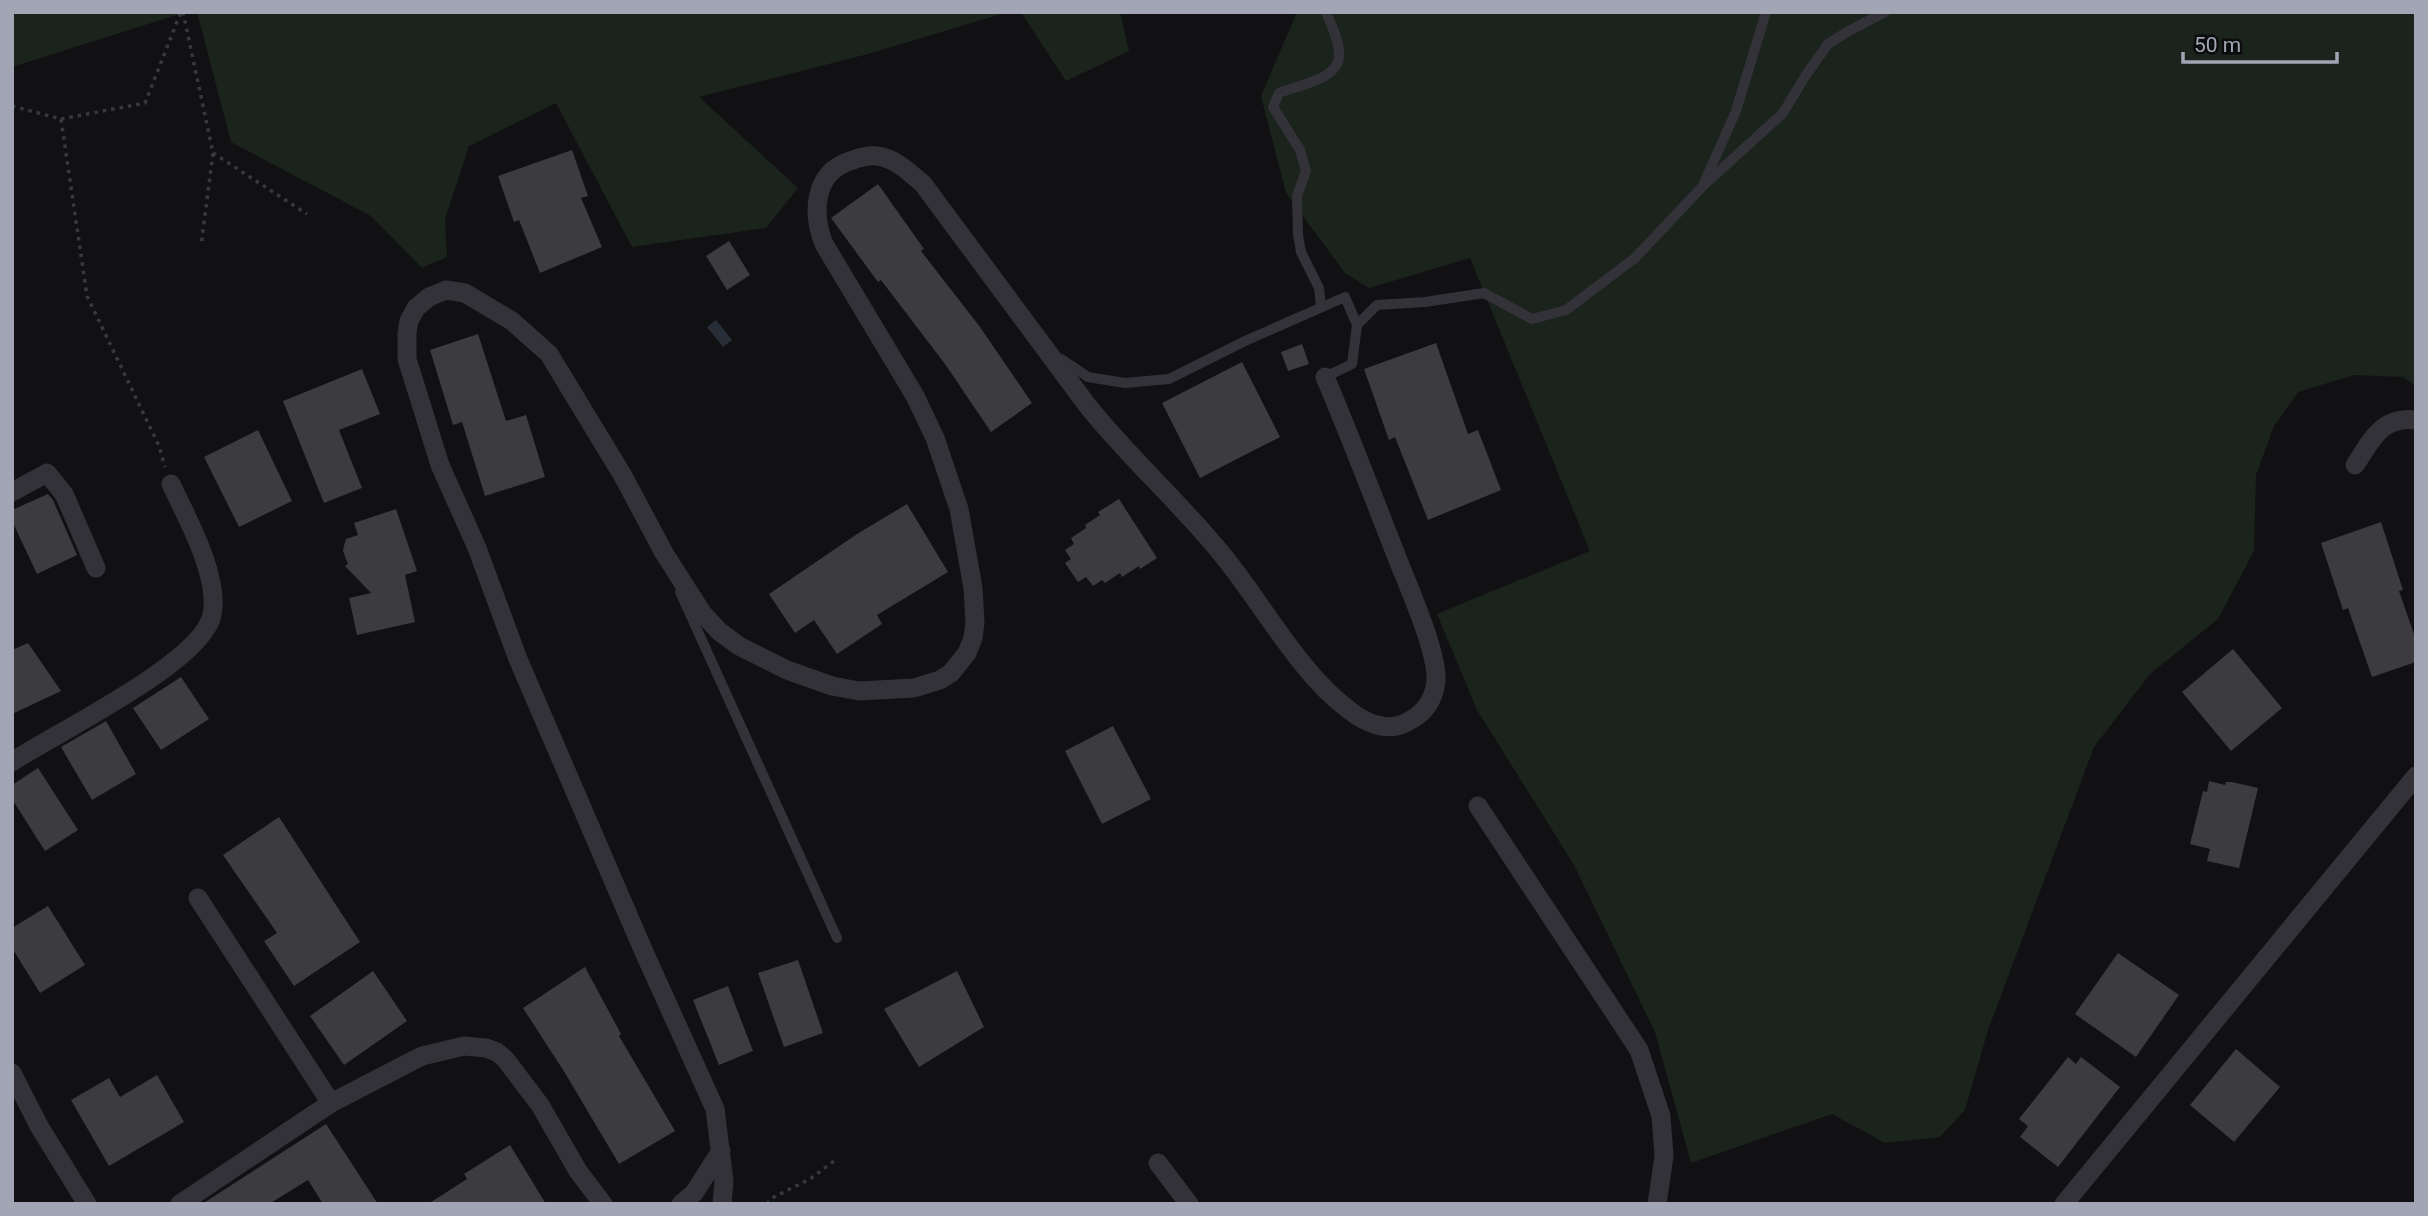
<svg xmlns="http://www.w3.org/2000/svg" width="2428" height="1216" viewBox="0 0 2428 1216" font-family="Roboto,sans-serif">
<rect width="100%" height="100%" fill="#111113"/>
<g fill="#1b231d">
<polygon points="12,12 186,12 12,67"/>
<polygon points="197,12 1008,12 868,54 699,97 798,188 766,228 632,247 556,103 469,146 445,219 447,257 422,268 371,216 231,142"/>
<polygon points="1021,12 1120,12 1129,51 1066,81"/>
<polygon points="1297,12 2416,12 2416,386 2403,377 2354,375 2298,392 2274,426 2256,475 2254,551 2218,619 2150,674 2094,747 1988,1030 1965,1110 1940,1137 1885,1143 1832,1114 1691,1163 1655,1032 1574,865 1477,710 1437,614 1590,551 1470,258 1369,288 1345,273 1286,193 1261,96"/>
</g>
<polygon fill="#272e37" points="716,320 732,340 723,347 707,327"/>
<g fill="#3b3b40">
<polygon points="572,150 588,196 581,198 602,247 540,273 519,220 514,222 498,176"/>
<polygon points="878,184 924,249 921,251 980,327 1032,403 991,432 945,364 881,280 878,282 831,218"/>
<polygon points="729,241 750,275 727,290 706,256"/>
<polygon points="478,334 506,421 526,415 545,477 485,496 462,422 453,425 430,350"/>
<polygon points="1436,343 1468,434 1478,430 1501,490 1428,520 1395,437 1389,440 1364,369"/>
<polygon points="1302,344 1309,364 1288,371 1281,352"/>
<polygon points="1242,362 1280,437 1200,478 1162,403"/>
<polygon points="362,369 380,414 339,430 362,488 324,503 283,401"/>
<polygon points="258,430 292,501 239,527 204,457"/>
<polygon points="48,494 53,500 77,555 37,574 12,521 12,510"/>
<polygon points="1119,499 1157,558 1140,569 1139,566 1122,577 1120,573 1105,583 1102,580 1093,586 1086,577 1078,582 1065,563 1071,559 1065,550 1074,544 1071,538 1086,528 1085,525 1100,515 1098,512"/>
<polygon points="907,504 948,572 877,615 882,624 837,654 814,620 795,633 769,594 857,534"/>
<polygon points="396,509 417,571 405,575 415,622 357,635 349,598 371,593 345,566 348,564 343,551 344,546 346,539 358,535 354,523"/>
<polygon points="2381,522 2403,590 2399,591 2416,640 2416,662 2372,677 2348,608 2343,610 2321,543"/>
<polygon points="28,643 61,691 12,714 12,650"/>
<polygon points="2233,649 2282,708 2231,751 2182,692"/>
<polygon points="181,677 209,719 161,750 133,708"/>
<polygon points="106,721 136,774 92,800 61,747"/>
<polygon points="1113,726 1151,799 1102,824 1065,751"/>
<polygon points="38,768 78,830 45,851 12,799 12,785"/>
<polygon points="2209,781 2225,785 2226,782 2232,782 2258,788 2239,868 2207,861 2210,849 2190,844 2203,791 2207,792"/>
<polygon points="279,817 360,942 294,986 264,941 277,933 223,855"/>
<polygon points="48,906 85,965 40,993 12,948 12,928"/>
<polygon points="2118,953 2179,995 2136,1057 2075,1014"/>
<polygon points="798,960 823,1033 784,1047 758,973"/>
<polygon points="585,967 621,1034 619,1036 675,1131 619,1164 565,1073 523,1008"/>
<polygon points="373,971 407,1021 344,1065 310,1016"/>
<polygon points="957,971 984,1027 919,1067 884,1009"/>
<polygon points="728,986 753,1051 719,1065 693,1000"/>
<polygon points="2236,1049 2280,1087 2234,1142 2190,1105"/>
<polygon points="2068,1057 2076,1064 2081,1057 2120,1087 2058,1167 2020,1137 2028,1126 2019,1119"/>
<polygon points="157,1075 184,1122 109,1166 71,1100 109,1078 120,1097"/>
<polygon points="326,1124 378,1204 323,1204 308,1180 269,1204 202,1204"/>
<polygon points="510,1145 546,1204 428,1204 467,1179 464,1174"/>
</g>
<g fill="none" stroke-linecap="round" stroke-linejoin="round">
<g stroke="#38393f" stroke-width="3.5" stroke-dasharray="3.5 5" stroke-linecap="butt">
<polyline points="183,12 213,153 201,246"/>
<polyline points="12,106 61,119 87,296 159,446 165,467"/>
<polyline points="61,119 145,103 181,12"/>
<polyline points="213,153 307,214"/>
<polyline points="767,1204 772,1198 810,1179 834,1161"/>
</g>
<g stroke="#323238" stroke-width="10">
<polyline points="1704,183 1736,111 1766,12"/>
<path d="M1321 306 1319 288 1301 252 1298 235 1297 196 1306 171 1300 150 1273 107 1279 93C1298 85 1340 80 1339 54 1339 40 1331 25 1326 12"/>
<polyline points="1357,325 1377,305 1425,302 1484,293 1532,319 1566,310 1635,258 1703,186 1783,113 1806,75 1828,44 1847,32 1885,12"/>
<polyline points="1061,359 1088,377 1125,383 1169,379 1245,341 1345,297 1357,325 1352,364 1325,377"/>
<polyline points="680,592 837,938"/>
</g>
<g stroke="#323238" stroke-width="19">
<path d="M2355 465C2372 440 2381 416 2416 420"/>
<polyline points="12,492 47,473 64,494 96,568"/>
<path d="M12 762C55 733 202 663 212 615 220 577 187 518 171 484"/>
<polyline points="1478,806 1639,1050 1661,1116 1664,1156 1657,1204"/>
<polyline points="198,898 331,1103"/>
<polyline points="12,1073 39,1126 87,1204"/>
<polyline points="1158,1163 1189,1204"/>
<polyline points="180,1204 331,1103 422,1056 464,1046 486,1048 497,1052 506,1060 540,1105 578,1171 603,1204"/>
<polyline points="681,1204 694,1193 721,1151"/>
<path d="M722 1204 724 1181 715 1109 644 952 518 659 477 548 440 465 407 359V333L409 321 416 308 429 297 446 290 465 293 512 321 549 354 623 476 664 553 703 614 720 632 739 646 787 670 832 686 859 691 914 688 940 680 951 673 967 653 973 638 975 623 973 588 959 509 935 438 915 396 824 244C812 214 813 173 850 161 858 158 869 155 877 156 895 158 910 173 923 184L1087 405C1130 459 1182 504 1225 558 1263 605 1301 675 1349 710 1365 723 1388 733 1407 722 1424 714 1434 700 1436 681 1438 653 1409 588 1398 560 1374 499 1351 438 1325 377"/>
<polyline points="2064,1204 2416,776"/>
</g>
</g>
<rect width="2428" height="1216" fill="none" stroke="#a2a5b4" stroke-width="28"/>
<path d="M2183 52v10h154v-10" fill="none" stroke="#a2a5b4" stroke-width="3.5"/>
<text x="2194" y="52" font-size="21" fill="#a2a5b4" stroke="#0c0c0e" stroke-width="5" paint-order="stroke">50 m</text>
</svg>
